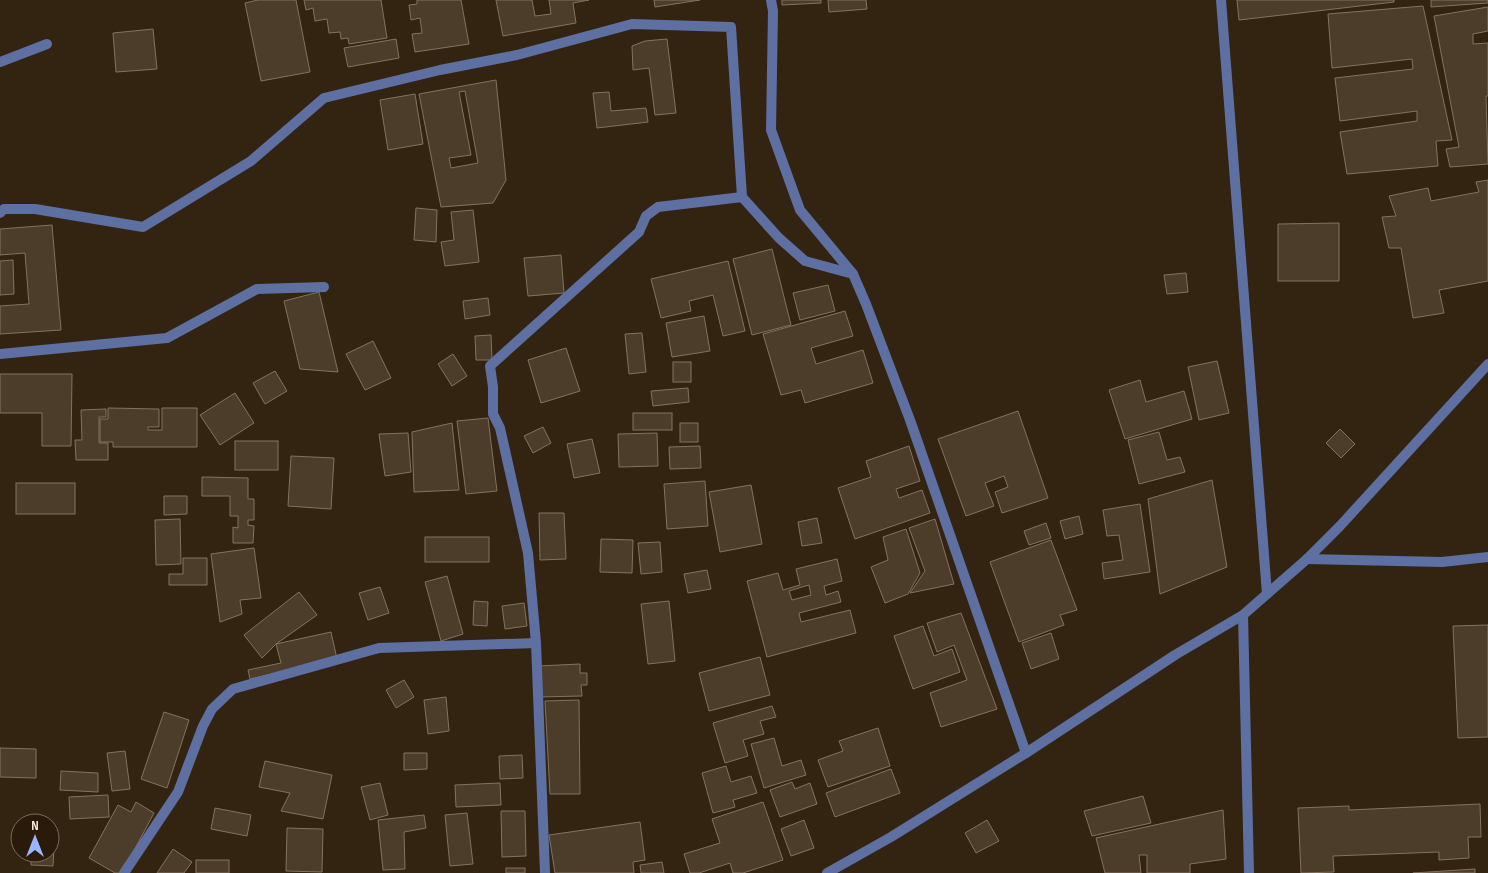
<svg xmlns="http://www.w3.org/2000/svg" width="1488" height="873" viewBox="0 0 1488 873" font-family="'Sofia Sans Condensed',sans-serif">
<rect width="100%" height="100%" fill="#332412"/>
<g fill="#4c3c2a" stroke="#84725f" fill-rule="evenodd">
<polygon points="258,0 296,0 310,72 261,81 245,3"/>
<polygon points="304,0 381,0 387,38 349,44 348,38 341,39 340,32 329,33 327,19 315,21 313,8 306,10"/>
<polygon points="417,0 461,0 469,44 415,52 412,34 422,33 420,18 411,20 409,5 417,4"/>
<polygon points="496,0 532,0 535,16 551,14 549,0 589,0 573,3 576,23 503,36"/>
<polygon points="654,0 700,0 655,7"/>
<polygon points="782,0 821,0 821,3 782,5"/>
<polygon points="828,0 866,0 867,9 829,12"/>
<polygon points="1237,0 1394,0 1394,2 1239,20"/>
<polygon points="1431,0 1488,0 1488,3 1431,7"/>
<polygon points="1423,6 1452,140 1436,141 1438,166 1347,174 1340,132 1417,121 1417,111 1340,121 1335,78 1413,69 1412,59 1332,68 1328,14"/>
<polygon points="1488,7 1488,31 1473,34 1473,44 1488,43 1488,96 1486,96 1488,164 1450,167 1446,149 1459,147 1434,16"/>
<polygon points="153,29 157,69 116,72 113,33"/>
<polygon points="396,39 399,58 348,67 344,48"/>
<polygon points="667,39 676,113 655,115 649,68 633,70 632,46 645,41"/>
<path d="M496 80 506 180 493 203 441 207 419 94ZM465 91 478 163 451 168 449 158 471 155 459 92Z"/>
<polygon points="609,92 611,111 646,108 648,122 597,128 593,93"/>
<polygon points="415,94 423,144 388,150 380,100"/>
<polygon points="1488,180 1488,281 1439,290 1444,313 1413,318 1401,248 1389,248 1382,217 1396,216 1389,196 1428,188 1431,201 1479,192 1476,182"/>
<polygon points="416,208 437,210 436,242 414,240"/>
<polygon points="473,210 479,262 445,266 441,242 454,240 451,212"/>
<polygon points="1339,223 1339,281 1278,281 1278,224"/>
<polygon points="52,225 61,330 0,334 0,306 29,304 25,253 0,255 0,229"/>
<polygon points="772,249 791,325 752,335 733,259"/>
<polygon points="561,255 564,293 528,296 524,258"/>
<polygon points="13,260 14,294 0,295 0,261"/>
<polygon points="728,261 745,331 723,336 713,295 689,301 691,311 661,318 651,279"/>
<polygon points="1186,273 1188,292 1167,294 1164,275"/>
<polygon points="828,285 835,311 800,320 793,293"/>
<polygon points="319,292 338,372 300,369 284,301"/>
<polygon points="488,298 490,315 465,319 463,301"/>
<polygon points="845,311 853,336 811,348 816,364 863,350 873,383 805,403 801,390 781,395 763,334"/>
<polygon points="704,316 710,351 672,357 666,323"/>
<polygon points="642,333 646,372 629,374 625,334"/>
<polygon points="491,335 492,360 476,360 475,336"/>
<polygon points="373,341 391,378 365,390 346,354"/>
<polygon points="566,348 580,391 541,403 528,360"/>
<polygon points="453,354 467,376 452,386 438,364"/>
<polygon points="1217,361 1229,413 1199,420 1188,367"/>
<rect x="673" y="362" width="18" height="20"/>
<polygon points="275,371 287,391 265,404 253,383"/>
<polygon points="0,374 72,374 71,446 42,446 42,413 0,413"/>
<polygon points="1140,380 1146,402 1184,391 1192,419 1125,439 1109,390"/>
<polygon points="688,388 689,402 653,406 651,391"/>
<polygon points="235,393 254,423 220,445 200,415"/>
<polygon points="108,408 159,409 159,427 148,427 148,430 162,430 162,408 197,408 197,447 113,447 113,442 100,442 100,419 108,419"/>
<polygon points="106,409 106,417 99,417 99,443 108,443 108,460 76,460 75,440 82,440 81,410"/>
<polygon points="1018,411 1048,498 1002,513 995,492 1008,487 1004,476 985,483 994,506 966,516 938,439"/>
<rect x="633" y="413" width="39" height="17"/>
<polygon points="488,418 497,491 466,494 457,421"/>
<polygon points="452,423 459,490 414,492 412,432"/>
<rect x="680" y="423" width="18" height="19"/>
<polygon points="543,427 551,443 533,453 524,436"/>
<polygon points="1340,429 1355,444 1341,458 1326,443"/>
<polygon points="1159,432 1167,460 1180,457 1185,472 1139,484 1128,440"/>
<polygon points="408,433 411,472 385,476 379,434"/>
<polygon points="657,433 658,466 619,467 618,434"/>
<polygon points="592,439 600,473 574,478 567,444"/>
<rect x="235" y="441" width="43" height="29"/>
<polygon points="700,446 701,468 670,469 669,447"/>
<polygon points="909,446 920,481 896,489 899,498 922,490 930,513 855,539 838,488 871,477 866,461"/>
<polygon points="291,456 334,458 331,509 288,506"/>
<polygon points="202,477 248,478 248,499 254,499 254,520 248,520 248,525 254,526 253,543 233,543 233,527 238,528 238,516 230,516 230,496 202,496"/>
<polygon points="1212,480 1227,567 1160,594 1148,499"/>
<polygon points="705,481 708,526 667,529 664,484"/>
<rect x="16" y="483" width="59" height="31"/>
<polygon points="751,485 762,544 720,552 709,492"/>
<polygon points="164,496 187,496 187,514 164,515"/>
<polygon points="1140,504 1150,572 1104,579 1102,563 1123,560 1119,535 1107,536 1103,510"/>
<polygon points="539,513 564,513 566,559 540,560"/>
<polygon points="1079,516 1083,534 1065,539 1060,521"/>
<polygon points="817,518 822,543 802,546 798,522"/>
<polygon points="180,519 181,564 156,565 155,520"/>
<polygon points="935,519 954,584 910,593 925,571 909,528"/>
<polygon points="1046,523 1051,538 1029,545 1024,531"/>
<polygon points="906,529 920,573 908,594 885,603 871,567 888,560 883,537"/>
<rect x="425" y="537" width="64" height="25"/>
<polygon points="601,539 633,540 632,573 600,572"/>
<polygon points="1051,540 1077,610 1060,615 1064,625 1019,642 990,562"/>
<polygon points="660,542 662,572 641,574 638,543"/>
<polygon points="254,548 261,598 240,600 242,614 220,622 211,554"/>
<polygon points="183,558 207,558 207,585 169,585 169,574 183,574"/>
<path d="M837 559 842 581 824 586 826 595 838 591 841 602 799 613 801 622 850 610 856 633 767 657 747 581 778 573 783 590 800 585 796 569ZM809 585 811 595 792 600 789 591Z"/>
<polygon points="707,570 711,589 688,593 684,574"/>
<polygon points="447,576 463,634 441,641 425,582"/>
<polygon points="380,587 389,613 368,620 359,593"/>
<polygon points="299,592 317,615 276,644 262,658 244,635"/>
<polygon points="474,601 488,602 487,626 473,625"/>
<polygon points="669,601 675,661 648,664 641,604"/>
<polygon points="524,603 527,626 505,629 502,606"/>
<polygon points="961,613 997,709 941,727 930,693 967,680 954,645 937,652 927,623"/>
<polygon points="1488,625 1488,737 1458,738 1453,626"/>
<polygon points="923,626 934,656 952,649 960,672 913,689 894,636"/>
<polygon points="331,632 337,659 250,679 248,670 281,663 276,644"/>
<polygon points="1051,633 1059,659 1031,669 1022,643"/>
<polygon points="760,657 770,695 709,711 699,673"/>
<polygon points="580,664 580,673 587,673 587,685 581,685 582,696 539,697 538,666"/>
<polygon points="404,680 414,697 396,708 386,690"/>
<polygon points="446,697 449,731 428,734 424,700"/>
<polygon points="579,700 580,794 550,794 545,701"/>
<polygon points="772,706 776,717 760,721 764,734 743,740 748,756 725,763 713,723"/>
<polygon points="164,712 189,720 167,788 141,779"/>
<polygon points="878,728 890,766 828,787 818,760 843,751 839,741"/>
<polygon points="774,738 782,766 801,760 806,775 764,788 751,744"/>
<polygon points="0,748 36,749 36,778 0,777"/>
<polygon points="125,751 130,789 112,791 107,753"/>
<polygon points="404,753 427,753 427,769 404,770"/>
<polygon points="522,755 523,778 500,779 499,756"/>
<polygon points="265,761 332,775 323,819 281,811 290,793 259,787"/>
<polygon points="726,766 731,782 751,776 757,793 733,800 735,807 713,813 702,773"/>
<polygon points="891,769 900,793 835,817 826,793"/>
<polygon points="61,771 98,773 98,792 60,790"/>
<polygon points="792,782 795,789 810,783 817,804 780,817 770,790"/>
<polygon points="380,783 388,815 370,820 361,787"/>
<polygon points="500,783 501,805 456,807 455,785"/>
<polygon points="108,795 109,817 70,819 69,797"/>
<polygon points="1143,796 1151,823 1092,836 1084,811"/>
<polygon points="136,802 154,813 122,873 115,873 89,858 118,805 131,812"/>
<polygon points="763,802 783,860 743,873 733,873 730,863 699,873 690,873 684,854 720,843 712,819"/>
<polygon points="1480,804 1481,837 1468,837 1469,858 1439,860 1439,852 1333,856 1334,872 1301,873 1298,808 1349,806 1349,810"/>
<polygon points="215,808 251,815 247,836 211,829"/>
<polygon points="1223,810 1226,859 1190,864 1190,873 1147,873 1147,855 1139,855 1141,873 1105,873 1096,838"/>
<polygon points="501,811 525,811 526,856 502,857"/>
<polygon points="467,813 473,864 450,866 445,815"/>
<polygon points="424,815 426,828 404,832 405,869 383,870 378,820"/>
<polygon points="804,820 814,848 791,856 781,829"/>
<polygon points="987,820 999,841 976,853 965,833"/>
<polygon points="640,822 645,860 633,862 634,873 555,873 549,835"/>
<polygon points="287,828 323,829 322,872 286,871"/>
<polygon points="50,829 55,829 53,866 31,865 31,853 50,853"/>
<polygon points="173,849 192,862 184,873 157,873"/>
<rect x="196" y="860" width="33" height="13"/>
<polygon points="662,862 664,873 641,873 640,865"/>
<rect x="506" y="868" width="19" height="5"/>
<polygon points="1475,869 1475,873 1413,873"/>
</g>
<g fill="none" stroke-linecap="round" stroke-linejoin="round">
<g stroke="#5e6fa1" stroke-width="10">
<polyline points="771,0 773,11 771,130 800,210 853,274"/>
<polyline points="1221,0 1267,594"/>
<polyline points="0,62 47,44"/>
<polyline points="0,213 4,209 35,209 143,227 251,161 324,98 440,70 517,55 632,24 731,27 742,197 779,238 805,261 853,274 866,304 910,420 1026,753"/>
<polyline points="0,354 167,338 257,289 324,287"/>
<polyline points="1307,559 1442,562 1488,557"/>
<polyline points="1243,615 1249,873"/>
<polyline points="124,873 178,792 203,726 212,709 233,689 379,648 536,643"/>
<polyline points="545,873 536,643 528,553 500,428 493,414 493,387 490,366 639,232 646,216 658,207 742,197"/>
<polyline points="827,873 891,837 1026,753 1175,655 1243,615 1307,559 1340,526 1488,364"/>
</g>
</g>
<g transform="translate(35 838)"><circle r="24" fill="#291a09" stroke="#7a6d5e"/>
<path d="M0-4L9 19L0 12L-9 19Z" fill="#9bb5fd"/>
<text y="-8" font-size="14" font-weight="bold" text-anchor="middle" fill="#f3e9de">N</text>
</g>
</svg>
